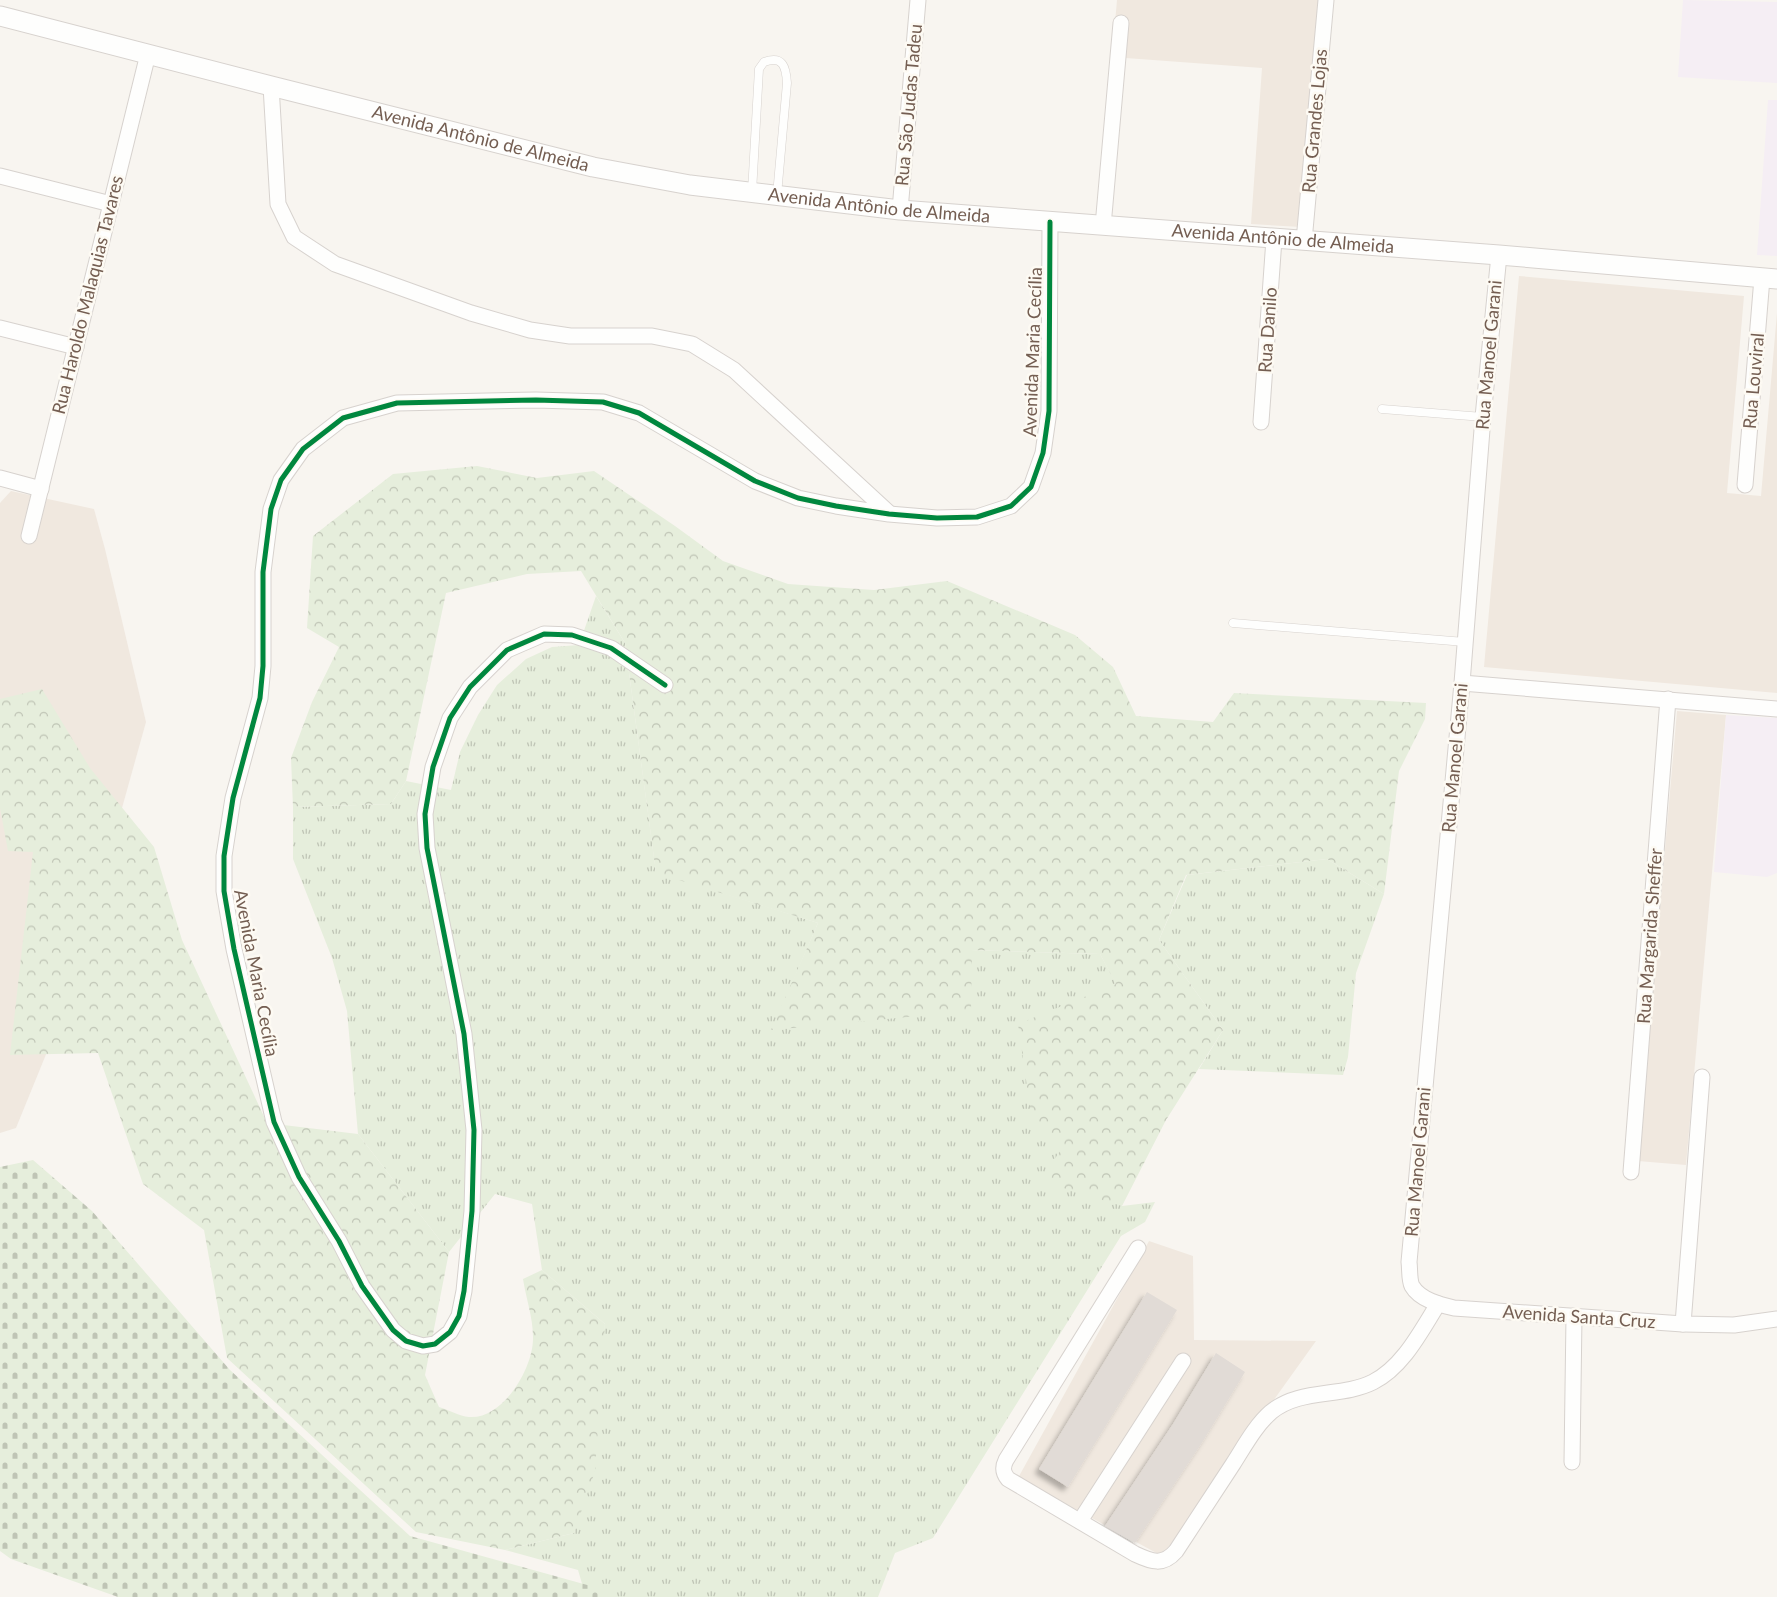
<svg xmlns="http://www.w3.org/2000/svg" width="1777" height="1597" viewBox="0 0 1777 1597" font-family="Lato,sans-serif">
<defs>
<pattern id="grass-tufts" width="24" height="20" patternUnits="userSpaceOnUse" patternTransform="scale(1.25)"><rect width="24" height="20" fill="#e6eedc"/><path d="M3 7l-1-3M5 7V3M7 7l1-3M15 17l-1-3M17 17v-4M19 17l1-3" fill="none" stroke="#bfc4b5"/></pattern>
<pattern id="forest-crowns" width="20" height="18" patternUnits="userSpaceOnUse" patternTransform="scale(1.25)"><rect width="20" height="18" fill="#e6eedc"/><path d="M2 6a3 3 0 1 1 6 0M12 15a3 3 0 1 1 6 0" fill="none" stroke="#bfc4b5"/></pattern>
<pattern id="cemetery-stones" width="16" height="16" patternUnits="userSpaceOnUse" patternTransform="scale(1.25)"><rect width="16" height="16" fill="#e6eedc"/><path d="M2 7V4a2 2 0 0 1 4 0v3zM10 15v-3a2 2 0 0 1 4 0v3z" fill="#bfc4b5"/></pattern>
<filter id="shadow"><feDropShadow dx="-4.5" dy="4.5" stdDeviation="2.5" flood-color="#0004"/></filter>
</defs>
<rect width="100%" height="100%" fill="#f8f5f0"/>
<g fill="#f0e8df">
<polygon points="1117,0 1319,0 1301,227 1251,224 1262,68 1112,57"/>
<polygon points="1519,276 1744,296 1727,493 1761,496 1777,313 1777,693 1484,667"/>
<polygon points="11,491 94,509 105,549 146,722 69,998 16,1128 0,1133 0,503"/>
<polygon points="1677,711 1726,715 1686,1165 1638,1161"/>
<polygon points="1149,1241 1193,1256 1194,1340 1316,1341 1162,1556 1018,1478"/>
</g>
<g fill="#f5eef4">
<polygon points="1683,0 1777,2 1777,83 1678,77"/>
<polygon points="1768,100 1777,100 1777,256 1757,255"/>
<polygon points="1726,715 1777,718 1777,873 1767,877 1714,872"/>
</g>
<g fill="url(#grass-tufts)">
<polygon points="596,596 625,643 656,872 818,923 772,1030 971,950 1100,954 1116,983 1064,1145 1122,1206 1155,1202 1145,1222 1121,1236 933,1538 895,1553 878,1597 586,1597 578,1570 505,1550 574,1533 605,1324 542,1270 532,1204 495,1194 449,1252 358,1134 347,1011 332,958 293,859 293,807 391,804 406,781 451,790 460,752 478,715 497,685 526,659 552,647 579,645"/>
<polygon points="1327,859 1384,894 1356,973 1348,1057 1343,1075 1199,1069 1223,1030 1159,940 1187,875"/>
</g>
<g fill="url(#forest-crowns)">
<polygon points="477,466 537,478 594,471 675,526 723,561 788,584 874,590 947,581 1075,635 1113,667 1136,716 1213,722 1234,693 1426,703 1425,719 1399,771 1384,894 1327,859 1186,875 1159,940 1223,1030 1166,1120 1122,1206 1040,1181 1064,1145 1032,1121 1018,1024 1116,984 1100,954 972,950 971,1011 771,1030 818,923 656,873 625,643 581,571 527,574 446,593 406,781 391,804 293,807 291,758 312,702 339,647 307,628 313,536 393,474"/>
<path d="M42 689 90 768 154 847 182 940 267 1123 358 1134 449 1252 425 1375 439 1407C449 1410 459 1416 469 1417 503 1420 534 1367 533 1337 533 1318 526 1298 523 1279L542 1270 605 1324 595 1471 574 1533 505 1550 416 1532 227 1358 204 1230 143 1184 98 1053 10 1055 33 852 8 851 0 808V699Z"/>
</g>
<polygon fill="url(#cemetery-stones)" points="33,1160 92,1211 230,1370 410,1536 598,1588 600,1597 118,1597 11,1559 0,1551 0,1167"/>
<g fill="#e1dbd6" filter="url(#shadow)">
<polygon points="1147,1292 1177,1310 1068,1487 1039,1469"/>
<polygon points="1216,1353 1245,1372 1203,1441 1135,1543 1105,1526 1173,1424"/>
</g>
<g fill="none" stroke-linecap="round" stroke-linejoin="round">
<g stroke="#d7d2ce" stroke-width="9">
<g id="service">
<path d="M752 192 759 69 764 62C783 55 786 67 787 83L777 195"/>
<polyline points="1382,409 1483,417"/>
<polyline points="1233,623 1465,642"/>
</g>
</g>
<g stroke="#d7d2ce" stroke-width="17">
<g id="minor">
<polyline points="271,86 278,204 294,237 335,264 471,313 530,330 570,336 652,336 692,344 734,370 889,513"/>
<polyline points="0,176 111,204"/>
<polyline points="900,210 918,0"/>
<polyline points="1103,226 1121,23"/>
<polyline points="1304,241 1326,0"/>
<path d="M1499 255 1483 417 1462 683 1409 1262C1410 1269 1409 1280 1412 1286 1420 1300 1441 1305 1454 1308L1683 1324 1734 1325 1777 1319"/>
<polyline points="0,328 76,347"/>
<polyline points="1261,422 1274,239"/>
<polyline points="0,478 41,489"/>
<polyline points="1745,485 1762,278"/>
<polyline points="29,536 148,54"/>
<polyline points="1462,683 1777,709"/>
<polyline points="665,685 611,648 572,635 544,634 507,650 470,687 450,718 433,767 425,814 427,848 464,1034 474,1130 472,1211 464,1291 459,1316 450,1332 435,1344 423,1346 406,1341 393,1330 362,1286 339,1241 299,1177 274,1122 234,949 224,891 224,856 233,798 260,698 263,666 263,572 271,509 281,480 303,449 343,418 397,403 536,400 603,402 639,413 755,481 798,498 836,506 889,514 937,518 977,517 1011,506 1031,487 1043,453 1049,411 1050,222"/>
<polyline points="1631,1172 1668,699"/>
<path d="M1138 1248 1006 1460C1002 1468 1003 1473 1008 1479L1135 1554C1152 1562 1163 1566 1176 1551 1195 1522 1214 1493 1233 1464 1244 1447 1255 1426 1271 1412 1300 1388 1341 1398 1373 1382 1403 1367 1421 1331 1438 1304"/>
<polyline points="1683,1324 1702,1077"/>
<polyline points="1572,1462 1574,1316"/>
<polyline points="1080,1521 1183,1361"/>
</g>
</g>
<g stroke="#d7d2ce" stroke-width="21">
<g id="tertiary">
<path id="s1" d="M0 16 271 86 593 167 690 185 900 210 1499 255 1777 279"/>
</g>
</g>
<use href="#service" stroke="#fefefd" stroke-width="8"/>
<use href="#minor" stroke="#fefefd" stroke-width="15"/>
<use href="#tertiary" stroke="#fefefd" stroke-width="19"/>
<g stroke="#fdfaf3" stroke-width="8">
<polyline id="cycleway" points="665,685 611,648 572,635 544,634 507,650 470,687 450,718 433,767 425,814 427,848 464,1034 474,1130 472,1211 464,1291 459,1316 450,1332 435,1344 423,1346 406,1341 393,1330 362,1286 339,1241 299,1177 274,1122 234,949 224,891 224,856 233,798 260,698 263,666 263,572 271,509 281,480 303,449 343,418 397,403 536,400 603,402 639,413 755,481 798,498 836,506 889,514 937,518 977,517 1011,506 1031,487 1043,453 1049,411 1050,222"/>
</g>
<use href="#cycleway" stroke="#00873e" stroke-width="5"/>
</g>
<g text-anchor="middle" stroke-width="5" stroke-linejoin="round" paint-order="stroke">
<g font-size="18" fill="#745e52" stroke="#fdfaf3">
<text transform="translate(909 105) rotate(-85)" y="6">Rua São Judas Tadeu</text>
<text transform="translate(1315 121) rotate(-85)" y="6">Rua Grandes Lojas</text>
<text dy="6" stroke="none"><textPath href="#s1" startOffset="496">Avenida Antônio de Almeida</textPath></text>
<text dy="6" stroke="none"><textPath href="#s1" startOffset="901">Avenida Antônio de Almeida</textPath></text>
<text dy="6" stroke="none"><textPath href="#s1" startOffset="1306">Avenida Antônio de Almeida</textPath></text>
<text transform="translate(88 295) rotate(-76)" y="6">Rua Haroldo Malaquias Tavares</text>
<text transform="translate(1268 330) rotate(-86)" y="6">Rua Danilo</text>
<text transform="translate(1033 352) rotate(-88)" y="6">Avenida Maria Cecília</text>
<text transform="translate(1489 355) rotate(-85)" y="6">Rua Manoel Garani</text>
<text transform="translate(1754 381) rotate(-85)" y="6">Rua Louviral</text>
<text transform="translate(1455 758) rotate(-85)" y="6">Rua Manoel Garani</text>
<text transform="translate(1650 936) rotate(-86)" y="6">Rua Margarida Sheffer</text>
<text transform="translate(256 973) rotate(79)" y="6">Avenida Maria Cecília</text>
<text transform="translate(1418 1162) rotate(-85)" y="6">Rua Manoel Garani</text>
<text transform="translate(1579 1317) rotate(4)" y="6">Avenida Santa Cruz</text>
</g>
</g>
</svg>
